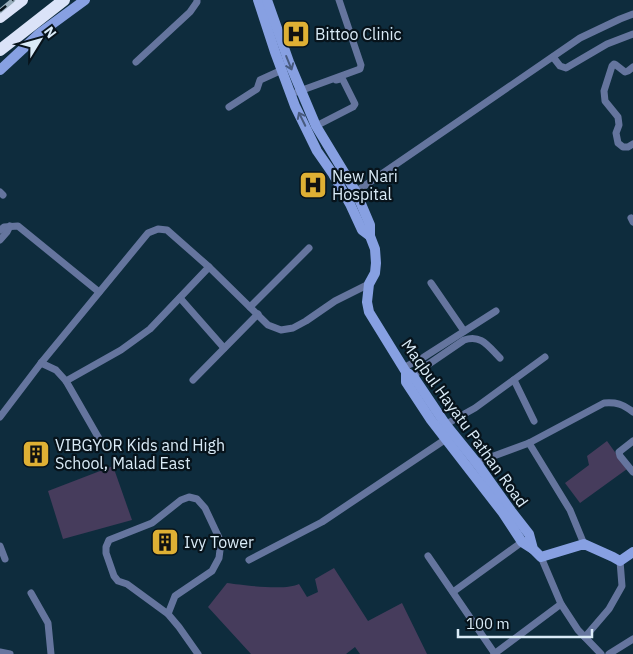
<svg xmlns="http://www.w3.org/2000/svg" width="633" height="654" viewBox="0 0 633 654" font-family="'IBM Plex Sans',sans-serif">
<rect width="100%" height="100%" fill="#0e2c3d"/>
<g fill="#463c5c">
<polygon points="607,441 627,469 580,503 565,483 589,465 587,456"/>
<polygon points="113,466 132,520 63,539 48,491"/>
<path d="M334 568 368 621 402 603 427 654H360L355 647 346 654H251L208 607 227 583C242 585 286 591 299 584L307 597 318 592 315 579Z"/>
</g>
<g fill="none" stroke-linecap="round" stroke-linejoin="round">
<g stroke="#65759e" stroke-width="7">
<polyline points="553,57 560,66 566,68 607,44 633,34"/>
<polyline points="136,62 190,12 197,2 197,0"/>
<polyline points="633,67 628,71 625,72 616,65 614,64 612,66 604,91 605,101 618,117 619,125 616,133 618,143 623,147 628,147 633,144"/>
<polyline points="297,92 360,69 361,65 339,0"/>
<polyline points="229,107 257,89 260,80 282,70"/>
<polyline points="316,126 353,107 355,104 343,80 340,79 336,80"/>
<polyline points="0,192 3,195"/>
<polyline points="354,193 580,38 620,19 633,14"/>
<polyline points="631,218 633,222"/>
<polyline points="0,230 4,227 18,226 99,292"/>
<polyline points="0,240 7,232 10,226"/>
<polyline points="431,283 464,331"/>
<polyline points="180,298 224,348"/>
<polyline points="250,307 309,248"/>
<polyline points="41,363 56,370 66,381 101,442"/>
<polyline points="403,368 424,357 496,311"/>
<path d="M413 376 423 368 464 340C481 334 488 346 500 358"/>
<polyline points="193,380 258,314"/>
<polyline points="514,380 534,421"/>
<polyline points="66,381 121,350 150,329 209,267"/>
<polyline points="0,417 41,363 148,233 158,229 167,230 209,267 268,325 281,330 293,328 306,321 335,301 369,284"/>
<polyline points="443,427 450,422 475,408 545,357"/>
<polyline points="633,441 619,452 620,456 633,472"/>
<polyline points="529,443 570,510 584,544"/>
<path d="M472 464 529 443 604 403C616 402 623 404 633 412"/>
<polyline points="0,546 5,559"/>
<polyline points="428,556 495,654"/>
<polyline points="541,557 561,604 578,630 601,654"/>
<polyline points="249,560 322,522 446,439"/>
<polyline points="453,592 522,542"/>
<polyline points="31,593 48,623 51,654"/>
<polyline points="168,614 175,596 212,571 219,558 221,542 205,508 197,499 189,497 181,500 152,523 109,540 106,547 106,553 114,576 118,581 127,584 168,614 179,627 198,654"/>
<polyline points="585,637 609,609 622,586 620,561"/>
<polyline points="0,652 10,654"/>
<polyline points="494,654 561,604"/>
<polyline points="609,654 633,639"/>
</g>
<g stroke="#87a0e2" stroke-width="10">
<polyline points="258,0 275,52 295,106 317,151 333,174 350,204 362,230 370,236"/>
<polyline points="267,0 289,62 316,126 356,192 370,225 370,236 375,249 376,263 375,273 369,284 367,302 369,312 406,372 413,376 446,425 476,462 511,511 529,534 533,549 541,557 584,544 613,557 620,561 633,552"/>
<polyline points="0,70 40,33 85,0"/>
<polyline points="406,372 406,382 431,420 503,513 522,542 533,549"/>
</g>
<g stroke="#dbe3f8" stroke-width="12">
<polyline points="0,17 22,0"/>
<polyline points="0,50 64,0"/>
</g>
<g stroke="#99aebc" stroke-width="4.5">
<polyline id="rail" points="0,11 13,0"/>
</g>
<use href="#rail" stroke="#07131b" stroke-width="2.5" stroke-dasharray="8" stroke-linecap="butt"/>
</g>
<defs><path id="oneway-shaft" d="M-6 0H5M1.5-3L5.5 0L1.5 3" fill="none" stroke-width="1.6" stroke-linecap="round" stroke-linejoin="round" transform="scale(1.25)"/></defs>
<g stroke="#475a7e">
<use href="#oneway-shaft" transform="translate(289 63) rotate(68)"/>
<use href="#oneway-shaft" transform="translate(302 119) rotate(-116)"/>
</g>
<defs>
<g id="hospital-square" transform="scale(1.4375)"><rect x="-9" y="-9" width="18" height="18" rx="4" fill="#dfb034" stroke="#07131b"/><path d="M-5-5h3v3.5h4V-5h3V5h-3V1.5h-4V5h-3Z" fill="#111"/></g>
<g id="building-square" transform="scale(1.4375)"><rect x="-9" y="-9" width="18" height="18" rx="4" fill="#dfb034" stroke="#07131b"/><path d="M-4-6H4V6H1V3H-1V6H-4ZM-2.5-4.3h1.7v1.8h-1.7ZM.8-4.3h1.7v1.8H.8ZM-2.5-1h1.7V.8h-1.7ZM.8-1h1.7V.8H.8Z" fill="#111"/></g>
</defs>
<g fill-rule="evenodd">
<use href="#hospital-square" x="296" y="34"/>
<use href="#hospital-square" x="313" y="185"/>
<use href="#building-square" x="36" y="454"/>
<use href="#building-square" x="165" y="542"/>
</g>
<g text-anchor="middle" stroke-width="4.5" stroke-linejoin="round" paint-order="stroke">
<g font-size="16" fill="#daebf7" stroke="#07131b" text-anchor="start">
<text x="315" y="40">Bittoo Clinic</text>
<text x="332" y="182">New Nari<tspan x="332" dy="18">Hospital</tspan></text>
<text x="55" y="451">VIBGYOR Kids and High<tspan x="55" dy="18">School, Malad East</tspan></text>
<text x="184" y="548">Ivy Tower</text>
</g>
<g font-size="16" fill="#daebf7" stroke="#07131b">
<text transform="translate(465 423) rotate(54)" y="6">Maqbul Hayatu Pathan Road</text>
</g>
</g>
<g transform="translate(40 40) rotate(53)" stroke="#07131b" stroke-width="4" paint-order="stroke">
<path d="M0-4L9 19L0 12L-9 19Z" fill="#daebf7"/>
<text y="-8" font-size="14" font-weight="bold" text-anchor="middle" fill="#daebf7">N</text>
</g>
<path d="M458 629v8h134v-8" fill="none" stroke="#daebf7" stroke-width="2.5"/>
<text x="466" y="629" font-size="15" fill="#daebf7" stroke="#07131b" stroke-width="4" paint-order="stroke">100 m</text>
</svg>
